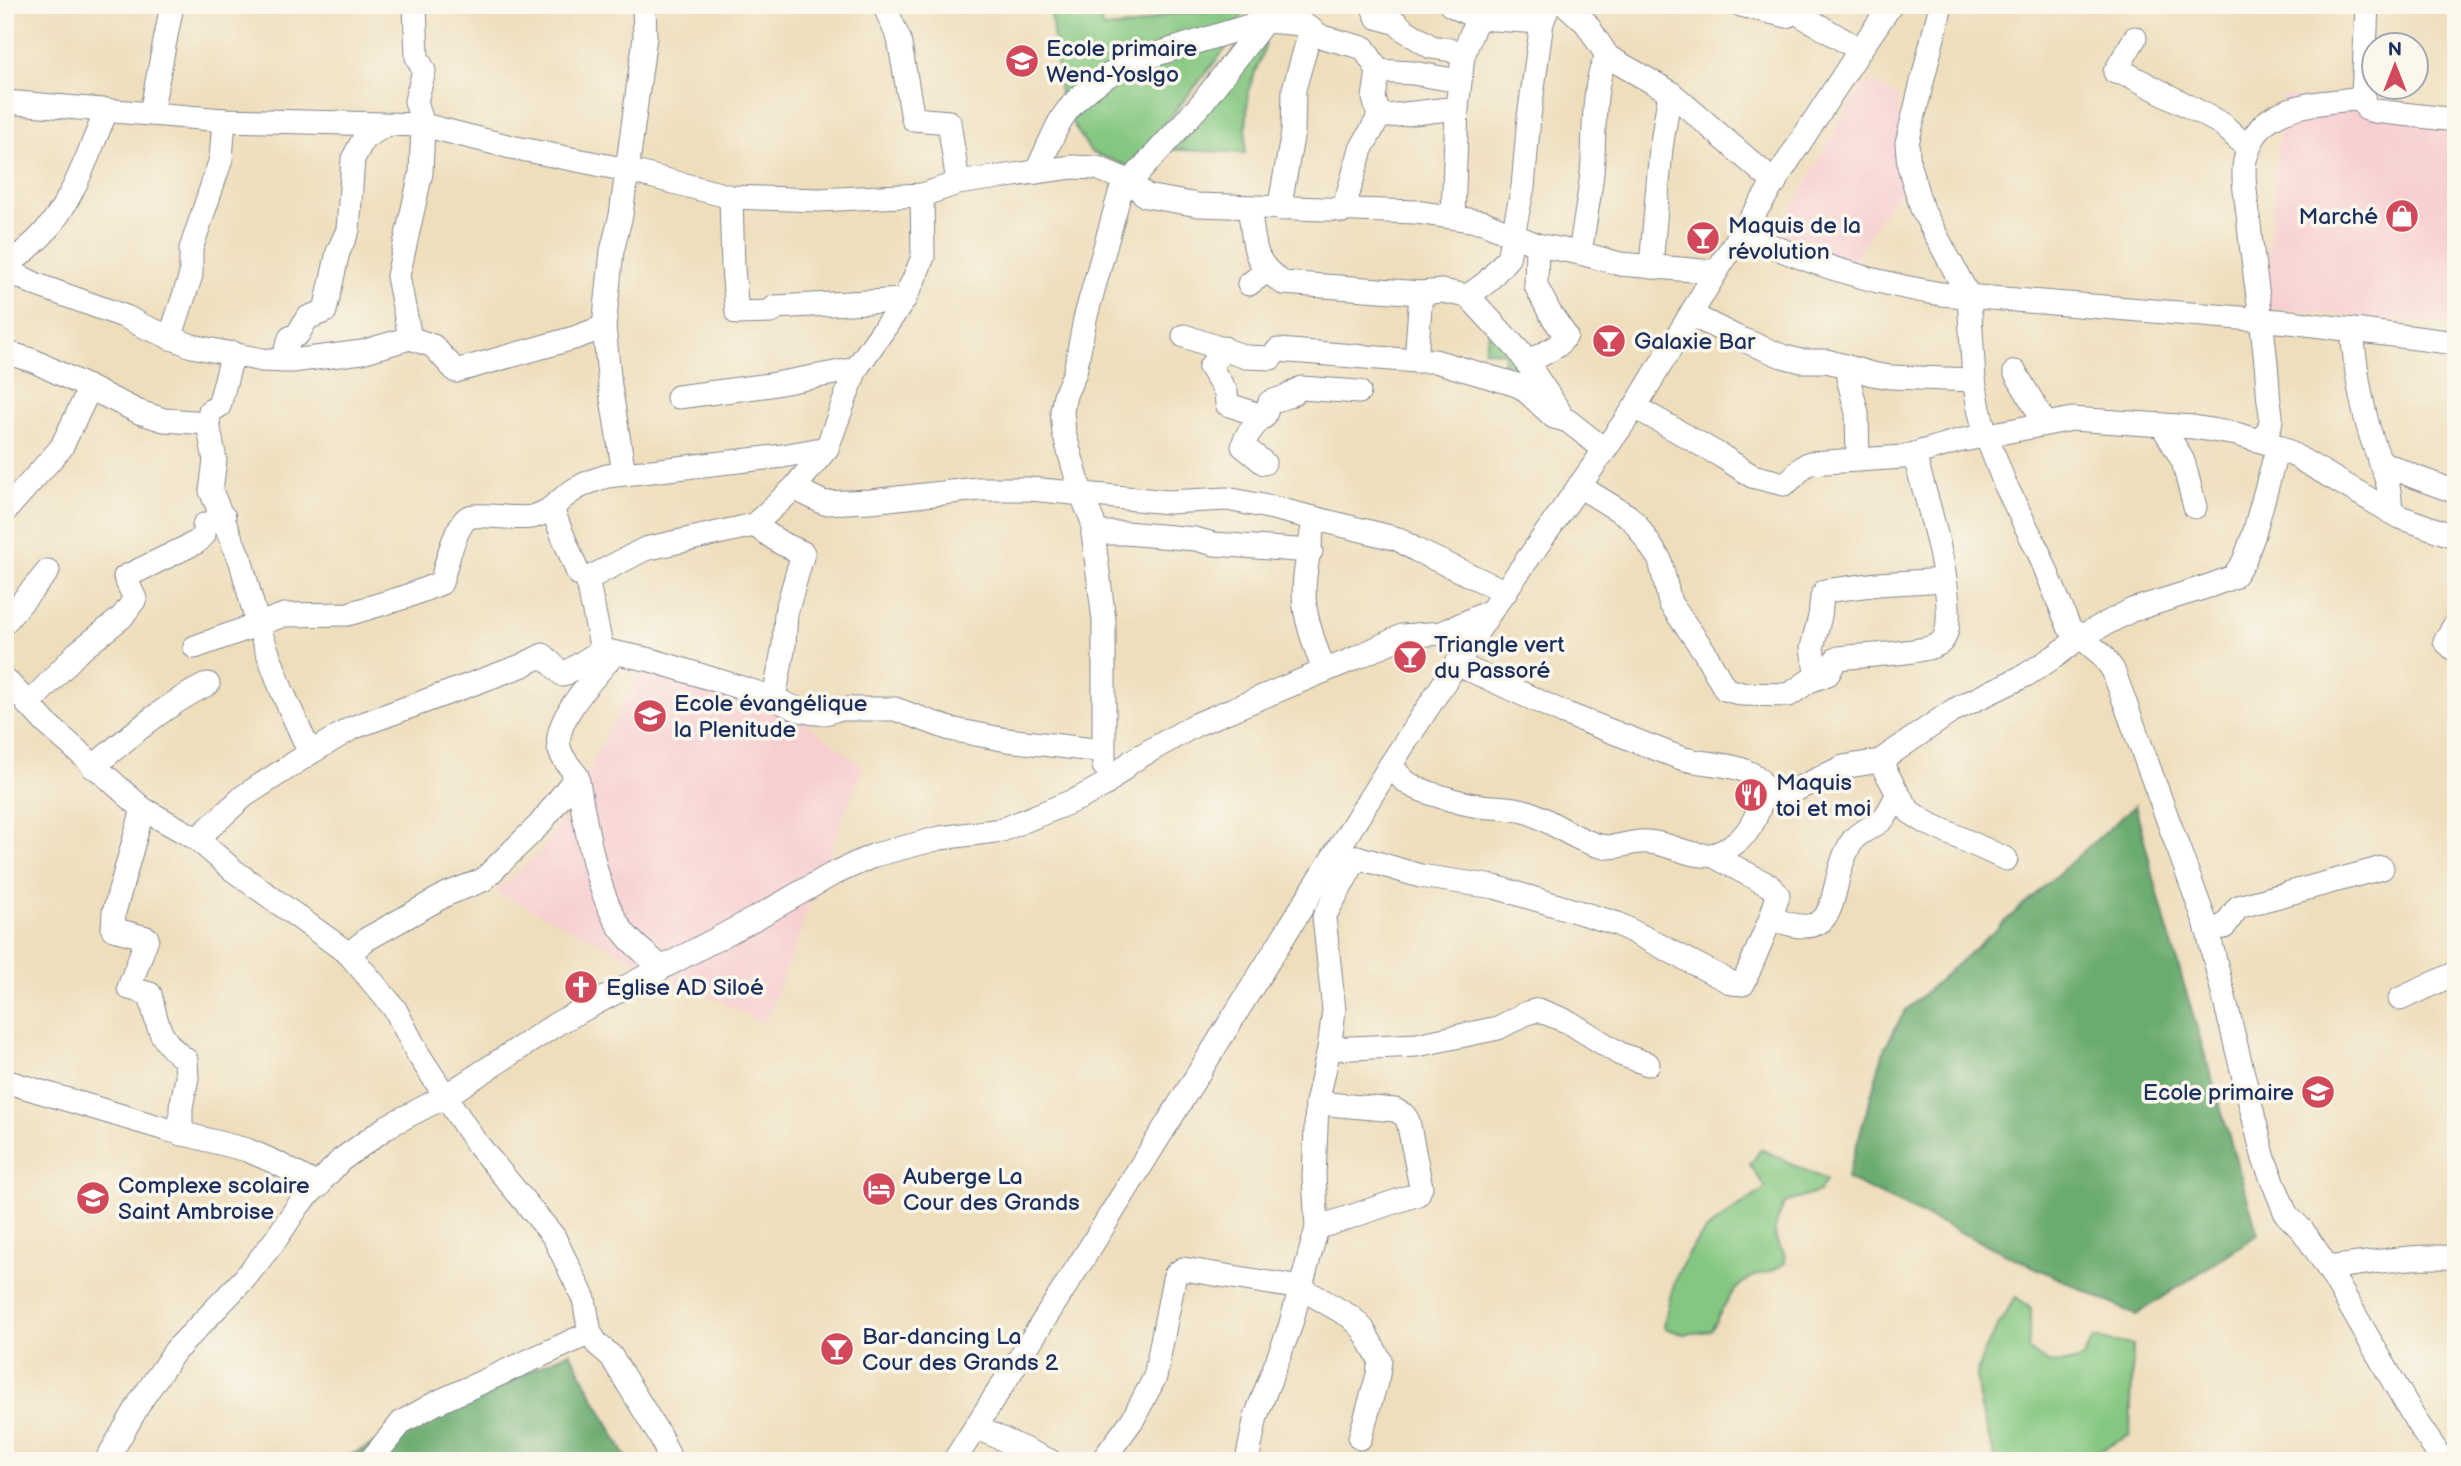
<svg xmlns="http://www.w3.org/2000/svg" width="2461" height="1466" viewBox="0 0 2461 1466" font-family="'Balsamiq Sans',sans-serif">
<rect width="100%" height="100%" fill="#fbf7ec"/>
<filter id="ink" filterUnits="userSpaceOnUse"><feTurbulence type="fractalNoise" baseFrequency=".0143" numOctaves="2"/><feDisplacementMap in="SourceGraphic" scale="14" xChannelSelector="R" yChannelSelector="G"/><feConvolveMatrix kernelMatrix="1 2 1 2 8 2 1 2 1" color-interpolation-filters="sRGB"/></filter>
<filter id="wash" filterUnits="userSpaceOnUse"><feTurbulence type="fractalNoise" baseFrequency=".00686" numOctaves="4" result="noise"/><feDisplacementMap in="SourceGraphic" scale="28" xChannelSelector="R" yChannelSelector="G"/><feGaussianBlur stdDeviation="1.57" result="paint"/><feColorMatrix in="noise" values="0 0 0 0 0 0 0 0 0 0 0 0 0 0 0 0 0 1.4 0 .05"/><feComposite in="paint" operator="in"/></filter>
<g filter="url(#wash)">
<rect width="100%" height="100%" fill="#eedebc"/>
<g fill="#f7cfd0">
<polygon points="1868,81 1898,96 1904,187 1879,219 1849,269 1772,243 1852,101"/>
<polygon points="2282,96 2456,113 2456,325 2264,308"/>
<polygon points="643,662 804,721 863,766 765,1024 495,891 540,853 570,808"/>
</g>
<g fill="#84c780" stroke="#507b6f" stroke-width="2">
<polygon points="1050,5 1099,5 1102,28 1135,26 1165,15 1250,6 1230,31 1061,103"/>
<polygon points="1242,39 1266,44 1248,91 1245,153 1165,149"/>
<polygon points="1221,43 1227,47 1130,167 1091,152 1070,119 1124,69"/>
<polygon points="1492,323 1550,396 1502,372 1505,353 1484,350"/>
<path d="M1761 1149 1826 1180 1819 1192 1785 1203C1780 1214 1771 1229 1777 1242 1782 1250 1786 1252 1785 1263 1772 1272 1769 1271 1755 1276 1731 1285 1722 1310 1711 1331L1683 1334 1664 1328C1669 1292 1680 1255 1708 1229 1725 1214 1747 1202 1766 1188L1750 1165Z"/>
<path d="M2016 1297 2031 1309 2028 1350C2048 1365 2057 1367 2081 1359L2094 1338 2133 1345 2130 1435 2080 1461H1996C1989 1438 1976 1398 1977 1375 1979 1356 2005 1313 2016 1297Z"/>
</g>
<g fill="#6bac6e" stroke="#436e66" stroke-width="2">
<polygon points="2135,805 2165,921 2258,1234 2136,1315 1847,1179 1885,1047 1905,1011"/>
<polygon points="570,1352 628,1461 338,1461"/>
</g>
</g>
<g filter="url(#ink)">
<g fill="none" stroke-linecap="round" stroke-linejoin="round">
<g stroke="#84868d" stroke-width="25">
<g id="minor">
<polyline points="884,5 899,39 913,119 949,122 958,183"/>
<polyline points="1372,5 1377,17 1397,23 1403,29 1431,47 1451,50 1463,56"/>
<polyline points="1451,5 1477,18 1477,5"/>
<polyline points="1549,5 1542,22 1529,117 1523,187 1508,258 1487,282 1468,296 1442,291 1421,293 1416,361 1435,361 1514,384 1523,388 1554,417 1568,421 1605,450"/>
<polyline points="1566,5 1586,23 1608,57 1670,92 1775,183"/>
<polyline points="1741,5 1787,16 1794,11 1860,50"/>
<polyline points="1941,5 1907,143 1909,166 1922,209 1969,297 1974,380 1979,409 1986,435 2005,484 2039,553 2069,627 2102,655 2113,670 2206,924 2264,1159 2286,1214 2303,1231 2328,1268 2418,1424 2443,1461"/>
<polyline points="2135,38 2115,72 2129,75 2222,124 2249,149"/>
<polyline points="1378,71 1374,98 1379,117"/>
<polyline points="2363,98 2367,109 2375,111 2456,120"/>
<polyline points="5,102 224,120 423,125 511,147 627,170 731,197 818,200 922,195 958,183 999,177 1072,167 1097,168 1131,182 1146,196 1198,205 1416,212 1483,222 1537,245 1580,253 1620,264 1716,272"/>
<polyline points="151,113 172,5"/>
<path d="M1036 172C1045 155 1052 135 1062 118 1078 93 1108 74 1134 61L1265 21 1303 24 1322 37 1364 48 1378 71 1413 73 1459 81"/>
<polyline points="731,197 733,268 737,313 771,312 775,307 904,300"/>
<path d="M1249 208C1256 244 1249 260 1283 283L1421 293"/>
<polyline points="1281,209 1281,198 1293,132 1294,89 1311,29"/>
<polyline points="1343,211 1361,149 1379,117 1457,108 1463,56 1477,18 1542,22"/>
<polyline points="1453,216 1457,108"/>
<path d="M1742 233C1805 262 1873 283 1941 294L2290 322 2456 343"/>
<path d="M1580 253C1584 226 1589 200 1592 173 1595 146 1591 76 1608 57"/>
<path d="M5 267C18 257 31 247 42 235 74 201 88 152 107 110"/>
<polyline points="1651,267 1661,148 1670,92"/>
<polyline points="5,269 37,285 126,317 143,326 192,346 262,360 292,361 362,352 410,338 433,346 456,371 574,338 604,327"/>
<polyline points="1249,284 1267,271"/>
<polyline points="1468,296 1519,351 1559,411"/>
<polyline points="1692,315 1736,337 1782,356 1801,361 1827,361 1872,374 1890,377 1974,380"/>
<path d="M2352 330C2355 365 2360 399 2370 433 2378 460 2393 484 2390 512"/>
<polyline points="1184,336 1246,357 1271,358 1278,350 1416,361"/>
<polyline points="170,338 191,275 191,249 221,159 224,120"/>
<polyline points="410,338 398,276 421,173 423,125 416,101 424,71 417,57 415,5"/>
<polyline points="1224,348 1210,367 1226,392 1227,404 1264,417 1270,402 1288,396 1301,388 1359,392"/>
<polyline points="5,352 34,361 139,412 164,420 208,423"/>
<polyline points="233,353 219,406 210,411 208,423 215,460 211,491 241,562 258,626 282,691 310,753"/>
<polyline points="282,361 290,338 298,334 307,318 325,311 338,252 348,230 353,159 364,138 386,125"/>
<polyline points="1527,363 1557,346 1566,336 1550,313 1536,286 1537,245"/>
<polyline points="1845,366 1857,413 1858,460"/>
<polyline points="2015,372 2045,423"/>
<polyline points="678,397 770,385 856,369"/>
<path d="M1635 407 1723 457 1752 476 1784 484C1795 479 1799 467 1810 463L1904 457 1958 441 2072 419 2193 427 2236 434 2278 446 2400 517 2456 537"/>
<path d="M1261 416C1255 428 1245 434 1243 446L1264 463"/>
<polyline points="2162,425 2183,461 2195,507"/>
<path d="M2263 441C2277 415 2269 416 2268 390 2265 331 2253 273 2248 214 2246 198 2242 176 2245 160 2248 146 2257 128 2269 120 2294 102 2333 102 2363 98L2367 5"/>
<polyline points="2379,461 2415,477 2456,492"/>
<polyline points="624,473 610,386 604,327 612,251 621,215 645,37 644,5"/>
<path d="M1579 486 1628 516 1636 524 1660 560 1670 603 1704 651 1725 689 1742 694 1789 695 1809 681 1828 674 1836 659 1839 658C1860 655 1926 654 1940 643 1966 623 1923 485 1914 455"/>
<polyline points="794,488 824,503 871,501 978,489 1031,489 1168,502 1227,499 1273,508 1398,539 1416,550 1506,592"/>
<polyline points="552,509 578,573 587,579 602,650"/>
<polyline points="5,511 61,448 90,388"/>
<path d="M1314 518C1311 547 1301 578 1305 607 1308 629 1317 651 1324 671"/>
<polyline points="754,525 781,543 803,553 786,613 784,645 774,698"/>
<polyline points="1093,533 1125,533 1195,539 1214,544 1311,551"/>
<polyline points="587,579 645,549 754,525 794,488 827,448 856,369 904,300 914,279 923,257 922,195"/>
<polyline points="5,622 48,571"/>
<polyline points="2456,623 2445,641 2456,651"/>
<path d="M195 647 284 615 348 614 405 597 441 583C446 566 454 529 467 518 474 512 516 520 532 517 550 512 554 505 568 494 580 485 593 480 607 476L783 456 827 448"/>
<polyline points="1817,678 1812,648 1820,616 1822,597 1825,591 1878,584 1945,580"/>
<polyline points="5,679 46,723 143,809 197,839 233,870 349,954 395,1009 418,1054 474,1140 554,1237 584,1299 590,1333 597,1344 611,1356 622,1374 661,1438 671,1461"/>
<polyline points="28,705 77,653 122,617 135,599 125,577 197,542 204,535 204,525 224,517"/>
<path d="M1391 764C1395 770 1400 777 1405 781 1416 791 1464 804 1480 806 1497 808 1512 807 1528 812 1552 821 1575 840 1600 846 1617 850 1632 840 1648 842 1669 843 1689 857 1710 855 1723 854 1738 842 1746 833 1755 821 1772 786 1755 776 1732 761 1702 766 1678 757L1564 713 1457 664"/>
<polyline points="1104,766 1104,620 1093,533 1093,522 1081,493 1064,433 1062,411 1065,395 1075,372 1085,319 1120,193 1201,104 1265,21 1280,5"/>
<path d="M93 767C130 736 164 705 208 684"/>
<path d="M577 776C585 820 596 901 626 935 636 947 650 957 662 968"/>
<polyline points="1898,794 1910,812 1927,823 2006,859"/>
<polyline points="1763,796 1791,792 1843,767 1880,761"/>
<path d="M143 809 114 912 113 929 147 938 129 988 150 994C157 1025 159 1041 186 1060L187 1078 181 1107V1134"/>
<path d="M197 839 244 796 310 753 352 728 521 666 543 655 563 675 602 650 651 660 774 698C791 707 817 720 836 709H895L950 729 1007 740 1103 751"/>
<polyline points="1341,856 1357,857 1420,876 1495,887 1618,924 1732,983 1743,984 1771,918 1778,895 1770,886 1712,855"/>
<path d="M1771 918C1849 949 1823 885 1853 840 1860 830 1876 827 1884 818 1890 811 1893 802 1898 794L1880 761 1954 710 2026 675 2057 655 2080 637 2103 625 2132 610 2209 586 2233 577 2244 561 2253 537 2278 446"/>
<polyline points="2207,929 2224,927 2238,907 2382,868"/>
<path d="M349 954 367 939 447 894 483 880 540 824 577 776C572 769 564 761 561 753 547 724 597 675 614 654"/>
<polyline points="2400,999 2456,973"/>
<polyline points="1329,1049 1417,1045 1498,1028 1527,1013 1538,1010 1569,1022 1620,1054 1648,1064"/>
<polyline points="5,1081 165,1129 247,1150 275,1162 319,1186"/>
<polyline points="1317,1228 1418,1194 1421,1187 1408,1121 1404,1115 1395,1110 1317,1103"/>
<path d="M2328 1268C2370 1263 2414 1254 2456 1258"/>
<polyline points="976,1427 1050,1461"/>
<polyline points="106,1461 142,1399 175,1351 245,1278 276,1239 298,1206 341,1160 388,1126 444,1097 558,1023 756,918 831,875 875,855 940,838 1002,830 1080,798 1106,784 1132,761 1195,725 1358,657 1402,636 1442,633 1491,611"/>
<polyline points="370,1461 402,1422 436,1403 590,1333"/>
<polyline points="954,1461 1086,1254 1391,764 1491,611 1635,407 1716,272 1860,50 1891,5"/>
<polyline points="1102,1461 1133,1419 1155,1377 1174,1279 1176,1274 1183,1269 1301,1288 1351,1317 1363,1329 1380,1360 1378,1375 1360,1438"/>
<polyline points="1247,1461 1256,1416 1290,1327 1317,1228 1314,1176 1317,1103 1329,1049 1334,1010 1324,917 1357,857"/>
</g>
</g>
<use href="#minor" stroke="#fff" stroke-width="23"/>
</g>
</g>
<defs>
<g id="school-disc" transform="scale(1.75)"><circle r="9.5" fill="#d1495b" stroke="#fbf7ec"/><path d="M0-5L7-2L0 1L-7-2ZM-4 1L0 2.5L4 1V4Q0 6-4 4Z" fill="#fff"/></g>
<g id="shop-disc" transform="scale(1.75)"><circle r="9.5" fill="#d1495b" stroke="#fbf7ec"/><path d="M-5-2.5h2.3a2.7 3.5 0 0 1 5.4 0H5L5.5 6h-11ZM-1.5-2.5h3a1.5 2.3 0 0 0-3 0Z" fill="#fff"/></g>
<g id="bar-disc" transform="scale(1.75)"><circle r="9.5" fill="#d1495b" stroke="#fbf7ec"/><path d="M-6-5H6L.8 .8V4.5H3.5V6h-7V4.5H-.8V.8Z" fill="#fff"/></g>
<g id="restaurant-disc" transform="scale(1.75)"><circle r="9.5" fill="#d1495b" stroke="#fbf7ec"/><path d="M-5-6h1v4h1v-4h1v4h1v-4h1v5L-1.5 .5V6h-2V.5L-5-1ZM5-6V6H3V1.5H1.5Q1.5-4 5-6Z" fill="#fff"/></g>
<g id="church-disc" transform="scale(1.75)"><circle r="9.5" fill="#d1495b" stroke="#fbf7ec"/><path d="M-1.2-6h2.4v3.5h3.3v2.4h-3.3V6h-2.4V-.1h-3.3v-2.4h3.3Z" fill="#fff"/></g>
<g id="hotel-disc" transform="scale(1.75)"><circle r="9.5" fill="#d1495b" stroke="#fbf7ec"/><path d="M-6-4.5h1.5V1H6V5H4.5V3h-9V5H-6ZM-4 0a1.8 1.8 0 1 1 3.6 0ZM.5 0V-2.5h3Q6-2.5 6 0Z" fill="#fff"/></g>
</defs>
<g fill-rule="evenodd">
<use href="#school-disc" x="1022" y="61"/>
<use href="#shop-disc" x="2402" y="216"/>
<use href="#bar-disc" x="1703" y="238"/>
<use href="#bar-disc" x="1609" y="341"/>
<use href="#bar-disc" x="1410" y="657"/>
<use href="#school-disc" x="650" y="716"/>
<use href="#restaurant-disc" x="1751" y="795"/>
<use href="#church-disc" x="581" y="987"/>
<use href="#school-disc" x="2318" y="1092"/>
<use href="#hotel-disc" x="879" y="1189"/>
<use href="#school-disc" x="93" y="1198"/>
<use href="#bar-disc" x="837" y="1349"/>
</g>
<g text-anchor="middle" stroke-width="7" stroke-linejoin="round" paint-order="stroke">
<g font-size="23" fill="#1b2f5e" stroke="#fbf7ec" text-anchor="start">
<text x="1046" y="56">Ecole primaire<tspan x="1046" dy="26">Wend-Yoslgo</tspan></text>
<text x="2378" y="224" text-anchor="end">Marché</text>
<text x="1728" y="233">Maquis de la<tspan x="1728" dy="26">révolution</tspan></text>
<text x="1634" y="349">Galaxie Bar</text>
<text x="1434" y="652">Triangle vert<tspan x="1434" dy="26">du Passoré</tspan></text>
<text x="674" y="711">Ecole évangélique<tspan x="674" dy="26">la Plenitude</tspan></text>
<text x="1776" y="790">Maquis<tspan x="1776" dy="26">toi et moi</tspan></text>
<text x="606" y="995">Eglise AD Siloé</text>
<text x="2294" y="1100" text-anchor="end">Ecole primaire</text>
<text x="903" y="1184">Auberge La<tspan x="903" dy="26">Cour des Grands</tspan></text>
<text x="118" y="1193">Complexe scolaire<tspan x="118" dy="26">Saint Ambroise</tspan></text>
<text x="862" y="1344">Bar-dancing La<tspan x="862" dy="26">Cour des Grands 2</tspan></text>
</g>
</g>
<rect width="2461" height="1466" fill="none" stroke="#fbf7ec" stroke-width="28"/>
<g transform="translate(2395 66)"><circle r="33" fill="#fbf7ec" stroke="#a1a7b3" stroke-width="2"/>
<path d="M0-5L12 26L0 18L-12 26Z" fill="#d1495b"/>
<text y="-10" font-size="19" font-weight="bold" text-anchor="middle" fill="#1b2f5e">N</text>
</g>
</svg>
